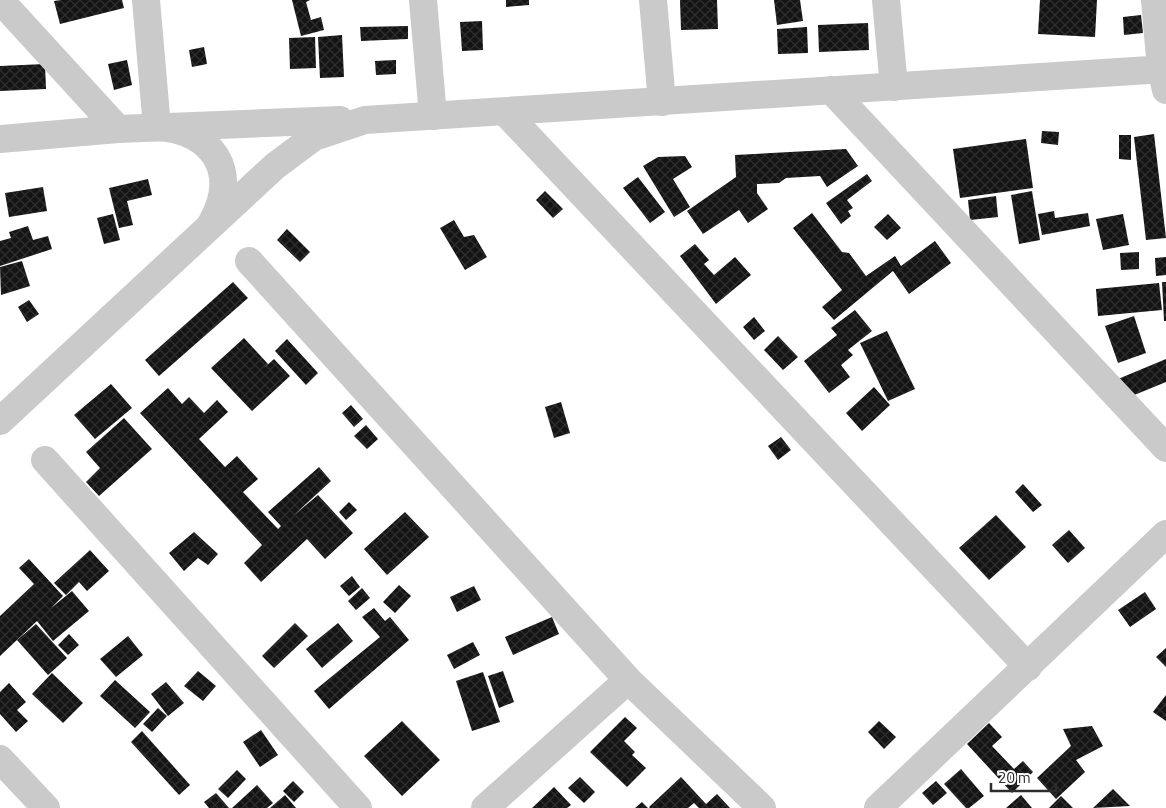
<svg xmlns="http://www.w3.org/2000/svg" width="1166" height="808" viewBox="0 0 1166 808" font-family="'Titillium Web',sans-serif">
<defs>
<pattern id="building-cross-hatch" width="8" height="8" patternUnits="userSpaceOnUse" patternTransform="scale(1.25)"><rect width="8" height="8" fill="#141414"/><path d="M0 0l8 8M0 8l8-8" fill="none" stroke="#2e2e2e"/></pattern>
</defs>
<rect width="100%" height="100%" fill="#fff"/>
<g fill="url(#building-cross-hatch)">
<polygon points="61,0 122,0 124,8 60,24 54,1"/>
<polygon points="292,0 310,0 306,2 311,20 321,17 324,30 301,36"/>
<polygon points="506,0 529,0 529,5 506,7"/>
<polygon points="680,0 717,0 718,29 681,30"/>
<polygon points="774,0 800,0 803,21 777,25"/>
<polygon points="1040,0 1097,0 1095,37 1038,34"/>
<polygon points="1141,15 1143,33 1124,35 1123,17"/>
<polygon points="482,21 483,50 462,51 460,22"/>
<polygon points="868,23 869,50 819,52 818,25"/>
<polygon points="408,26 408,39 361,41 360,27"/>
<polygon points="807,27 808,53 778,54 777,29"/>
<polygon points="342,35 344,77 320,78 318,37"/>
<polygon points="315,37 316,68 290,69 289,38"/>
<polygon points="204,47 207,64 192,67 189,50"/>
<polygon points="127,60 132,85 114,90 108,64"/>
<polygon points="396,60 396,74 376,75 375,61"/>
<polygon points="45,64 46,89 0,91 0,66"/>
<polygon points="1042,131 1059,132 1058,145 1041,143"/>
<polygon points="1154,134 1166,238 1146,240 1134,137"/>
<polygon points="1119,135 1131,135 1131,160 1119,159"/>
<polygon points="1026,139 1033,188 960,198 953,149"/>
<polygon points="846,149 858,166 827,187 820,176 786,178 779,183 757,184 757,193 768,209 748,223 739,210 703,234 687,211 736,177 735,155"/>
<polygon points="685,156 692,167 673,179 690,207 674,217 643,166 658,157"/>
<polygon points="867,174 872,181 847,200 853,208 848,211 851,216 841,224 826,203"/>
<polygon points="638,177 665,212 650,223 623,188"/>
<polygon points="148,179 152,195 127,201 133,225 119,228 109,188"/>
<polygon points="43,187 47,211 9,217 5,193"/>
<polygon points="545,191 563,209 553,218 536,200"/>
<polygon points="1032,191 1040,240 1019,244 1011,195"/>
<polygon points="996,196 998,217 970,220 968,200"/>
<polygon points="1054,211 1055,218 1088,213 1090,226 1042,235 1038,214"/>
<polygon points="812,213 842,252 849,253 866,276 895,256 901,266 935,241 951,263 909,294 893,271 834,320 822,307 842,290 793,228"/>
<polygon points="113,214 120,240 104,244 97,218"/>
<polygon points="888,214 901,228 887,240 874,227"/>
<polygon points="1123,214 1129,245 1103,250 1096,219"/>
<polygon points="454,220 464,237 474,235 487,257 465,270 440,228"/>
<polygon points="28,226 33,240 48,236 52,249 0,266 0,241 11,238 9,232"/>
<polygon points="287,229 310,252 300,262 277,240"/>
<polygon points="695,244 709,260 704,264 714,275 735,257 751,275 716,304 680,256"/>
<polygon points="1139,252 1139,269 1121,270 1120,253"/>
<polygon points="1166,257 1166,275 1156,276 1155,258"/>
<polygon points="22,261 30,286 1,295 0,267"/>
<polygon points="233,282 248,298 159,376 145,360"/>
<polygon points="1162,282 1166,282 1166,321 1164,321"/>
<polygon points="1159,283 1162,310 1098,316 1096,289"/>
<polygon points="29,300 39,314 27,322 18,307"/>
<polygon points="855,310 872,331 848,350 853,355 841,365 850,377 829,393 804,361 837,335 831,328"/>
<polygon points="1134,316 1146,353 1118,363 1105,326"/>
<polygon points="754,317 765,331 754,340 743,327"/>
<polygon points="887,331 915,389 888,401 860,343"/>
<polygon points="778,336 798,357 783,370 764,350"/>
<polygon points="244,338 268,364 264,368 274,359 290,376 252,411 211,368"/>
<polygon points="287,339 318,373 306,385 275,351"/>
<polygon points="1166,359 1166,382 1127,398 1118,379"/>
<polygon points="111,384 132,408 95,439 74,415"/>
<polygon points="874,387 890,405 862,431 846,413"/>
<polygon points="168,388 182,404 189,397 204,413 217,400 228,412 199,439 225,467 237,456 258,479 243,492 278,529 281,526 268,512 319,467 331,481 294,515 318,495 353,533 325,559 307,539 261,582 244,563 262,545 140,413"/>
<polygon points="561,402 570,433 554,438 545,407"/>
<polygon points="351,405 363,419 354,427 342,413"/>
<polygon points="124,418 152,449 99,496 86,482 100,468 86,452"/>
<polygon points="366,425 378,439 367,449 354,436"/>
<polygon points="781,437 791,450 778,460 768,446"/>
<polygon points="1023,484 1042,505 1033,512 1015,492"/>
<polygon points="349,502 357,510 346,520 339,512"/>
<polygon points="405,512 429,537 387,575 364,549"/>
<polygon points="996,515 1026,547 989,580 959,548"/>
<polygon points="1069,530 1085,548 1068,563 1052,545"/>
<polygon points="194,532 218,554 208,565 198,558 184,571 169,553"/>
<polygon points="90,550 109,571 87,591 79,582 66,595 54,583"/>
<polygon points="29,559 63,596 51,608 72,591 89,611 53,641 37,621 0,656 0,616 34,584 19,568"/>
<polygon points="352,576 360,587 349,596 340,586"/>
<polygon points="399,585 411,596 395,613 383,602"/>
<polygon points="474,586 481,600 457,612 450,597"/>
<polygon points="362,588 370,598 356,610 348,601"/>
<polygon points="1145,592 1156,609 1130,627 1118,610"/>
<polygon points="374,608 385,621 390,617 409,640 329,709 314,691 380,637 362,617"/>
<polygon points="552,617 559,634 513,655 505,637"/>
<polygon points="295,623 308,636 274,668 262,656"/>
<polygon points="338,623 353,641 322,668 306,649"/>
<polygon points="36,624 67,658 48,675 17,640"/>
<polygon points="69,634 79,645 68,655 58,645"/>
<polygon points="128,636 143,655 116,677 100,659"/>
<polygon points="473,642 480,655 454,669 447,655"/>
<polygon points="1166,648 1166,667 1156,657"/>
<polygon points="198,671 216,686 203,701 184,686"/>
<polygon points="503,671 514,702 499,708 488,676"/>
<polygon points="483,672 500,722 472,731 456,681"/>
<polygon points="52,673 83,703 63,723 32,694"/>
<polygon points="115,680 150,712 135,728 100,696"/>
<polygon points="166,682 184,703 168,716 151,694"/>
<polygon points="9,683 26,702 17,710 28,721 16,732 0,714 0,692"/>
<polygon points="1166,695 1166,721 1153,712"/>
<polygon points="158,708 167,716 152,732 143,724"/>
<polygon points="625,717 637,728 624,741 635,752 632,755 646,768 627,787 590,752"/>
<polygon points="402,721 440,760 402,796 364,756"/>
<polygon points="879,721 896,737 884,749 868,732"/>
<polygon points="989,723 1002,737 992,746 1014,769 1023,761 1033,772 1012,793 967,744"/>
<polygon points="1092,726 1103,746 1076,760 1085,772 1056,799 1037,778 1071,746 1063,729"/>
<polygon points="261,730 278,755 260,767 243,742"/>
<polygon points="142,731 190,785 179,795 131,742"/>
<polygon points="961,769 984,796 969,808 966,808 944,784"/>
<polygon points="237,770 246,779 228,798 218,789"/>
<polygon points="580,777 595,792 584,803 568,788"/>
<polygon points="681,777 706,804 717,794 730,808 699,808 694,803 688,808 650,808 649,807"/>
<polygon points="293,781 304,792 294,802 283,791"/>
<polygon points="936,781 947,793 933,805 922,793"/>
<polygon points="257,785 273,803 267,808 232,808"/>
<polygon points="554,787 571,805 567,808 532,808"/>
<polygon points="1113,789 1130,806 1093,808"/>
<polygon points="216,793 229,808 209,808 204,802"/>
<polygon points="285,795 296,808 270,808"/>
<polygon points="1021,795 1032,808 1006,808"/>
<polygon points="1061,796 1073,808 1049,808"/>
<polygon points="642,802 648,808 635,808"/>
</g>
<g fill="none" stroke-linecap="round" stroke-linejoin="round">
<g stroke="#cacaca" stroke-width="28">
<polyline points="0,0 118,129"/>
<path d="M146 0 157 127C213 130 240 172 212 222"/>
<polyline points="423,0 433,116"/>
<polyline points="653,0 662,102"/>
<polyline points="886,0 894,87"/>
<polyline points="1155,0 1161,69 1166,90"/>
<polyline points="831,90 1166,448"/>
<polyline points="505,112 1028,667"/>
<polyline points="0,139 118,129 340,120"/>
<polyline points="249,261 628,680 762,808"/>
<polyline points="0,421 275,166 314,137 365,120 1166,69"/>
<polyline points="45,460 358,808"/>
<polyline points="0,759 46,808"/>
<polyline points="485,808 628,680"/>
<polyline points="878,808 1166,534"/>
</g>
</g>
<path d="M991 783v8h65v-8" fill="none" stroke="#2d2d2d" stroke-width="2.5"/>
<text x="998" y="783" font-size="15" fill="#2d2d2d" stroke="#ffffff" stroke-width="4" paint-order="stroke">20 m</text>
</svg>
